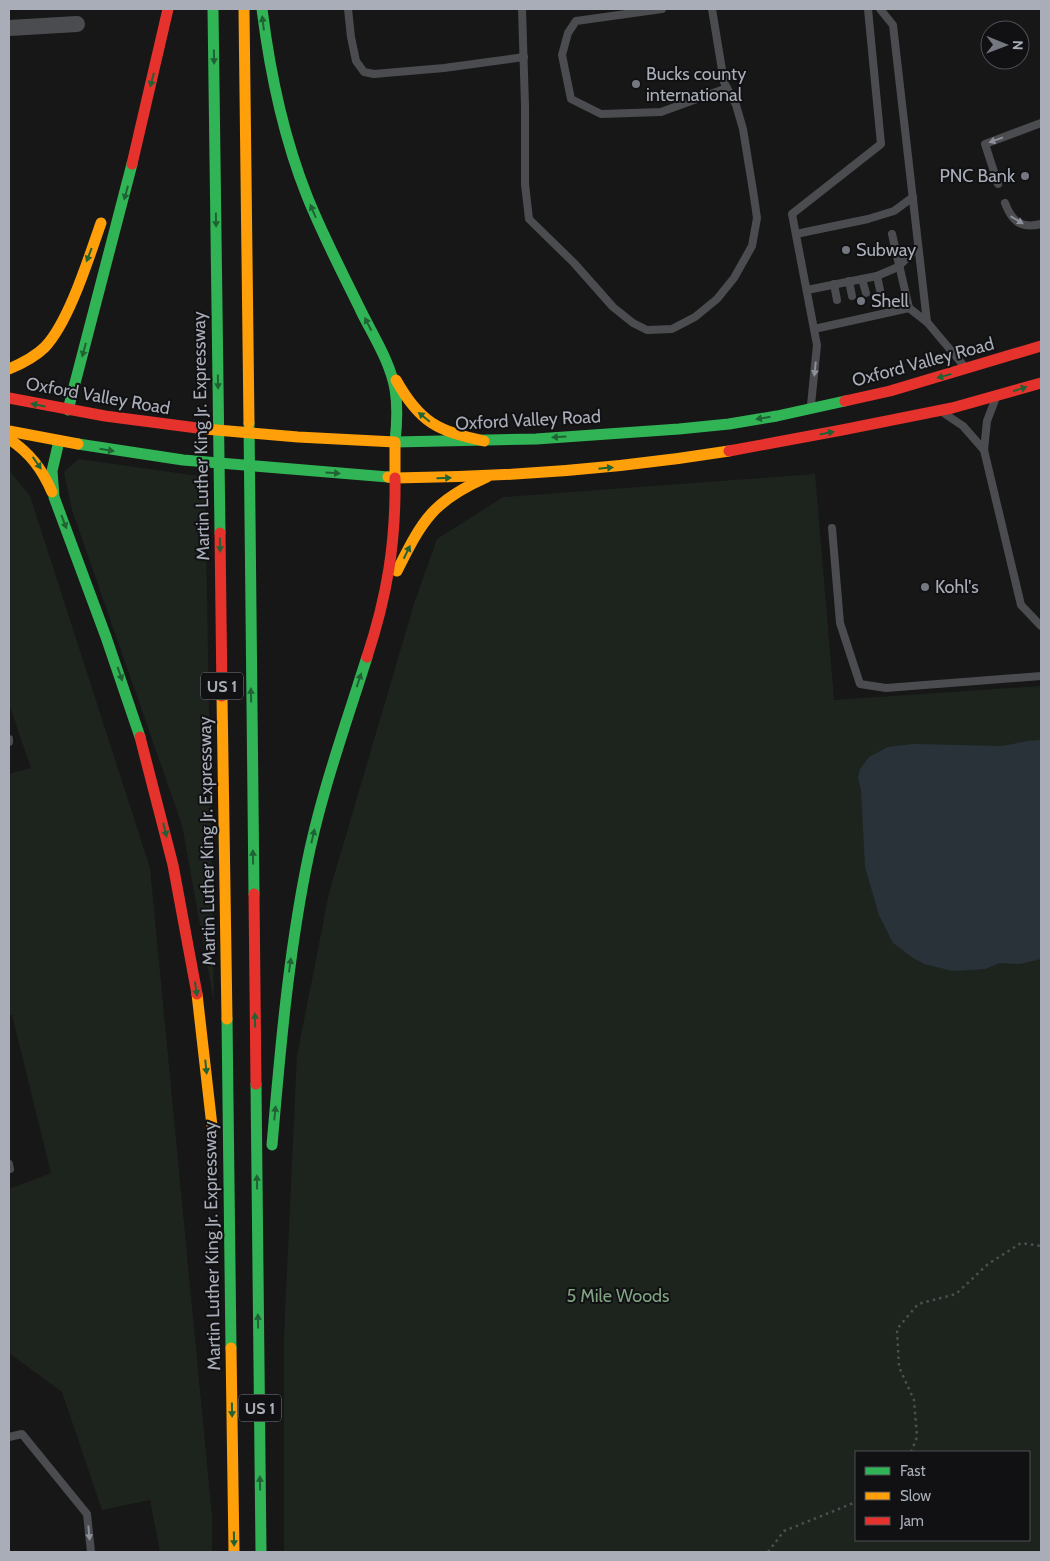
<svg xmlns="http://www.w3.org/2000/svg" width="1050" height="1561" viewBox="0 0 1050 1561" font-family="Cabin,sans-serif">
<rect width="100%" height="100%" fill="#171717"/>
<g fill="#1d241e" fill-rule="evenodd">
<polygon points="79,459 205,477 214,1002 182,825 72,510 64,472"/>
<polygon points="9,470 30,496 150,868 212,1516 212,1552 160,1552 150,1500 102,1510 62,1392 9,1353 9,1189 51,1173 12,1015 9,1015 9,774 31,768 9,704"/>
<path d="M815 474 834 700 1041 686V1552H284V1335L297 1056 329 893 414 604 437 539 503 497ZM856 1452H1029V1540H856Z"/>
</g>
<polygon fill="#2a3239" points="1041,740 1041,959 1020,964 1000,963 985,969 953,971 924,964 913,958 893,943 879,915 865,867 861,790 858,778 860,769 869,757 888,747 913,744 1002,746 1028,741"/>
<g fill="none" stroke-linecap="round" stroke-linejoin="round">
<g stroke="#4d4e52" stroke-width="2.5" stroke-dasharray="2.5 4" stroke-linecap="butt">
<polyline points="911,1452 917,1437 914,1400 899,1367 897,1329 918,1304 956,1294 988,1264 1021,1243 1041,1246"/>
<polyline points="768,1552 784,1531 856,1502"/>
</g>
<g stroke="#4b4c50" stroke-width="8">
<polyline points="348,9 351,37 356,61 364,72 374,74 444,68 524,57"/>
<polyline points="522,9 525,106 525,184 529,219 574,263 613,307 633,323 647,330 672,329 695,317 717,299 734,278 752,246 757,218 754,197 743,129 736,105 724,82 712,9"/>
<polyline points="662,9 576,21 568,33 562,55 571,99 601,114 661,112 727,88"/>
<polyline points="880,9 893,25 927,322"/>
<polyline points="998,184 985,144 1041,123"/>
<path d="M1005 203C1012 221 1020 229 1041 224"/>
<polyline points="796,234 868,219 894,211 913,197"/>
<polyline points="892,234 909,308"/>
<polyline points="877,276 880,290"/>
<polyline points="862,279 866,293"/>
<polyline points="849,281 852,296"/>
<polyline points="834,284 837,300"/>
<polyline points="807,290 877,276 898,267 918,247"/>
<polyline points="814,329 909,308 927,322 964,366"/>
<polyline points="995,400 987,421 984,450 1021,605 1041,626"/>
<polyline points="811,405 817,345 792,214 881,144 868,9"/>
<polyline points="945,414 963,426 984,450"/>
<polyline points="832,528 840,623 860,684 886,688 1041,676"/>
<polyline points="9,739 9,742"/>
<polyline points="9,1164 10,1169"/>
<polyline points="9,1437 22,1434 87,1514 91,1552"/>
</g>
<polyline stroke="#4b4c50" stroke-width="16" points="9,28 77,24"/>
<g stroke="#30b455" stroke-width="11">
<polyline points="213,9 220,533"/>
<path d="M262 9C270 73 283 136 307 196 323 236 343 274 362 313 374 337 390 362 395 389 398 407 397 424 395 442"/>
<polyline points="68,410 132,164"/>
<polyline points="249,423 254,894"/>
<polyline points="59,441 52,471 54,497 106,637 140,737"/>
<polyline points="395,442 536,439 679,429 729,424 777,416 845,401"/>
<polyline points="78,444 183,460 388,477"/>
<polyline points="227,1019 231,1348"/>
<polyline points="256,1084 261,1552"/>
<path d="M272 1145C280 1052 288 959 306 868 320 796 345 727 367 657"/>
</g>
<g stroke="#ff9f0a" stroke-width="11">
<polyline points="244,9 249,423"/>
<path d="M9 369C23 363 35 357 45 347 69 322 89 257 101 223"/>
<path d="M396 380C420 423 438 431 484 441"/>
<polyline points="205,429 298,437 395,442 395,478 388,477"/>
<polyline points="9,431 78,444"/>
<path d="M9 439C30 453 42 469 52 492"/>
<path d="M395 478C507 477 618 469 729 451"/>
<path d="M397 571C423 519 433 501 487 477"/>
<polyline points="222,696 227,1019"/>
<polyline points="197,994 212,1126"/>
<polyline points="231,1348 234,1552"/>
</g>
<g stroke="#e5322d" stroke-width="11">
<polyline points="132,164 168,9"/>
<polyline points="9,398 105,416 205,429"/>
<polyline points="845,401 890,391 1041,346"/>
<polyline points="729,451 842,430 952,408 1041,383"/>
<polyline points="220,533 222,696"/>
<path d="M367 657C387 596 396 543 395 478"/>
<polyline points="140,737 173,865 197,994"/>
<polyline points="254,894 256,1084"/>
</g>
</g>
<defs><path id="oneway-solid" d="M-6-.8H1V-3.2L6.5 0L1 3.2V.8H-6Z" transform="scale(1.25)"/></defs>
<g fill="#206234">
<use href="#oneway-solid" transform="translate(263 23) rotate(-97)"/>
<use href="#oneway-solid" transform="translate(214 57) rotate(89)"/>
<use href="#oneway-solid" transform="translate(152 80) rotate(105)"/>
<use href="#oneway-solid" transform="translate(126 193) rotate(105)"/>
<use href="#oneway-solid" transform="translate(313 211) rotate(-113)"/>
<use href="#oneway-solid" transform="translate(216 220) rotate(89)"/>
<use href="#oneway-solid" transform="translate(89 255) rotate(111)"/>
<use href="#oneway-solid" transform="translate(368 324) rotate(-117)"/>
<use href="#oneway-solid" transform="translate(84 350) rotate(105)"/>
<use href="#oneway-solid" transform="translate(944 376) rotate(164)"/>
<use href="#oneway-solid" transform="translate(218 382) rotate(89)"/>
<use href="#oneway-solid" transform="translate(1020 389) rotate(-17)"/>
<use href="#oneway-solid" transform="translate(38 405) rotate(-169)"/>
<use href="#oneway-solid" transform="translate(424 417) rotate(-141)"/>
<use href="#oneway-solid" transform="translate(763 418) rotate(171)"/>
<use href="#oneway-solid" transform="translate(827 433) rotate(-11)"/>
<use href="#oneway-solid" transform="translate(559 437) rotate(176)"/>
<use href="#oneway-solid" transform="translate(107 450) rotate(9)"/>
<use href="#oneway-solid" transform="translate(37 463) rotate(55)"/>
<use href="#oneway-solid" transform="translate(606 468) rotate(-6)"/>
<use href="#oneway-solid" transform="translate(333 473) rotate(3)"/>
<use href="#oneway-solid" transform="translate(444 478) rotate(-1)"/>
<use href="#oneway-solid" transform="translate(64 522) rotate(69)"/>
<use href="#oneway-solid" transform="translate(220 545) rotate(89)"/>
<use href="#oneway-solid" transform="translate(407 552) rotate(-64)"/>
<use href="#oneway-solid" transform="translate(120 674) rotate(71)"/>
<use href="#oneway-solid" transform="translate(359 680) rotate(-72)"/>
<use href="#oneway-solid" transform="translate(251 695) rotate(-91)"/>
<use href="#oneway-solid" transform="translate(165 830) rotate(76)"/>
<use href="#oneway-solid" transform="translate(313 836) rotate(-77)"/>
<use href="#oneway-solid" transform="translate(253 857) rotate(-91)"/>
<use href="#oneway-solid" transform="translate(290 965) rotate(-82)"/>
<use href="#oneway-solid" transform="translate(196 989) rotate(82)"/>
<use href="#oneway-solid" transform="translate(255 1020) rotate(-91)"/>
<use href="#oneway-solid" transform="translate(206 1067) rotate(84)"/>
<use href="#oneway-solid" transform="translate(275 1113) rotate(-84)"/>
<use href="#oneway-solid" transform="translate(257 1182) rotate(-91)"/>
<use href="#oneway-solid" transform="translate(258 1321) rotate(-91)"/>
<use href="#oneway-solid" transform="translate(232 1410) rotate(89)"/>
<use href="#oneway-solid" transform="translate(260 1483) rotate(-91)"/>
<use href="#oneway-solid" transform="translate(234 1539) rotate(89)"/>
</g>
<g fill="#8c9099">
<use href="#oneway-solid" transform="translate(996 140) rotate(160)"/>
<use href="#oneway-solid" transform="translate(1017 220) rotate(31)"/>
<use href="#oneway-solid" transform="translate(815 369) rotate(96)"/>
<use href="#oneway-solid" transform="translate(89 1533) rotate(85)"/>
</g>
<g fill="#757880" stroke="#111113" stroke-width="2">
<circle cx="636" cy="84" r="5"/>
<circle cx="1025" cy="176" r="5"/>
<circle cx="846" cy="250" r="5"/>
<circle cx="861" cy="301" r="5"/>
<circle cx="925" cy="587" r="5"/>
</g>
<g text-anchor="middle" stroke-width="4" stroke-linejoin="round" paint-order="stroke">
<g fill="#111113" stroke="#7b7e86" stroke-width="1">
<rect x="201" y="672.5" width="42" height="27" rx="4"/>
<rect x="239" y="1394.5" width="42" height="27" rx="4"/>
</g>
<g font-size="16" font-weight="bold" fill="#a8adb8">
<text x="222" y="692">US 1</text>
<text x="260" y="1414">US 1</text>
</g>
<g font-size="18" fill="#a8adb8" stroke="#111113" text-anchor="start">
<text x="646" y="80">Bucks county<tspan x="646" dy="21">international</tspan></text>
<text x="1015" y="182" text-anchor="end">PNC Bank</text>
<text x="856" y="256">Subway</text>
<text x="871" y="307">Shell</text>
<text x="935" y="593">Kohl's</text>
</g>
<g font-size="18" fill="#a8adb8" stroke="#111113">
<text transform="translate(923 362) rotate(-15)" y="6">Oxford Valley Road</text>
<text transform="translate(98 396) rotate(10)" y="6">Oxford Valley Road</text>
<text transform="translate(528 420) rotate(-3)" y="6">Oxford Valley Road</text>
<text transform="translate(201 436) rotate(-91)" y="6">Martin Luther King Jr. Expressway</text>
<text transform="translate(207 841) rotate(-91)" y="6">Martin Luther King Jr. Expressway</text>
<text transform="translate(212 1246) rotate(-91)" y="6">Martin Luther King Jr. Expressway</text>
</g>
<g font-size="18" fill="#7fa381" stroke="#111113">
<text x="618" y="1302">5 Mile Woods</text>
</g>
</g>
<rect width="1050" height="1561" fill="none" stroke="#a8adb8" stroke-width="20"/>
<rect x="855" y="1451" width="175" height="90" fill="#111113" stroke="#4d4f55"/>
<rect x="865" y="1467" width="25" height="8" fill="#30b455" stroke="#4d4f55"/>
<text x="900" y="1476" font-size="15" fill="#a8adb8">Fast</text>
<rect x="865" y="1492" width="25" height="8" fill="#ff9f0a" stroke="#4d4f55"/>
<text x="900" y="1501" font-size="15" fill="#a8adb8">Slow</text>
<rect x="865" y="1517" width="25" height="8" fill="#e5322d" stroke="#4d4f55"/>
<text x="900" y="1526" font-size="15" fill="#a8adb8">Jam</text>
<g transform="translate(1005 45) rotate(91)"><circle r="24" fill="#111113" stroke="#4d4f55"/>
<path d="M0-4L9 19L0 12L-9 19Z" fill="#757880"/>
<text y="-8" font-size="14" font-weight="bold" text-anchor="middle" fill="#a8adb8">N</text>
</g>
</svg>
